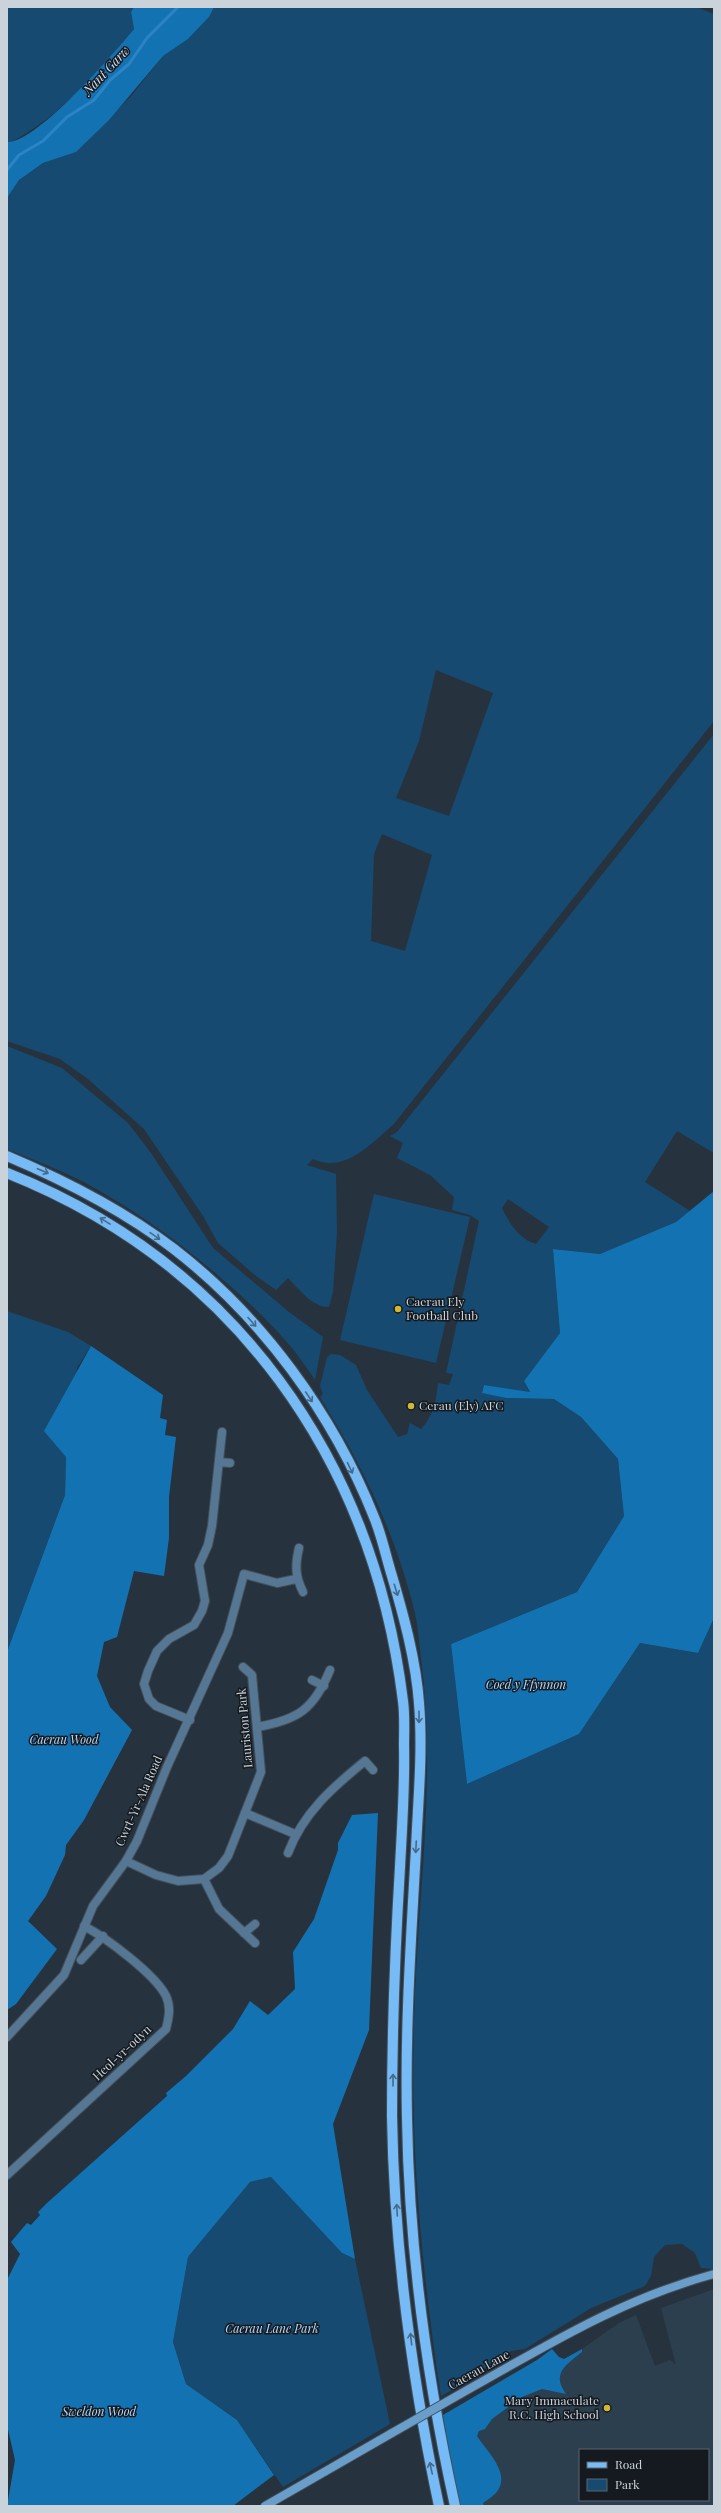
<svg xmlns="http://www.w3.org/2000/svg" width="721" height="2513" viewBox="0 0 721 2513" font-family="'Playfair Display',serif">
<rect width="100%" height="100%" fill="#26333f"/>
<path fill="#2c3f4f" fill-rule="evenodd" d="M714 2289V2506H484L467 2435 526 2388 619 2323 636 2315 655 2366 670 2360 676 2365 661 2308ZM580 2450H708V2500H580Z"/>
<g fill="#174a71" fill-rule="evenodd">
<path d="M7 7H134L131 12 134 29C98 72 60 117 9 143L7 142Z"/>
<path d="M214 7H696L714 14V721L393 1125C370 1144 345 1174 313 1159L307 1165 336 1174 337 1232 333 1292 329 1307C313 1308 298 1288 288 1278L276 1290 256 1276 218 1243 203 1216 144 1129 88 1079 60 1059 7 1041V198L19 180 43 163 76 152 131 96 163 56 188 39 209 17ZM436 670 493 693 449 816 396 798 419 741ZM382 834 432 855 405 951 371 941 374 854Z"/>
<path d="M714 734V1153L677 1131 645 1182 690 1211 676 1222 600 1254 553 1249 560 1333 524 1381 530 1393 484 1385 482 1392 506 1398 554 1399 581 1417 618 1459 624 1516 577 1592 451 1644 467 1784 579 1734 640 1643 698 1653 714 1618V2269L701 2268 695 2253 682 2244 665 2245 654 2257 651 2276 645 2286 591 2308 525 2349 511 2351 487 2366 478 2375 441 2396C422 2272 410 2148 414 2023 417 1901 437 1779 421 1658 419 1643 418 1627 415 1613 395 1532 363 1467 320 1397L323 1394 320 1386 327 1357 331 1354 340 1355 356 1365 367 1390 398 1437 407 1434 410 1423 421 1429C434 1415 436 1401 438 1383L449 1385 453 1374 446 1373 479 1221 470 1215 452 1210 454 1197 430 1175 397 1158 403 1143 390 1136 397 1132ZM508 1199 549 1227 536 1244C519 1239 509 1223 502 1208Z"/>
<path d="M7 1046 62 1068 128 1123 151 1153 213 1248 289 1312 323 1337 315 1380C306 1367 297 1353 286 1341 232 1280 138 1206 63 1172 45 1164 26 1157 7 1149Z"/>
<polygon points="374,1194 470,1217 436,1363 340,1340"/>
<polygon points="7,1311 68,1332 91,1346 77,1368 66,1457 65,1495 7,1652"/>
<polygon points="271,2177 342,2253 355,2259 390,2424 283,2487 237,2420 186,2384 173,2342 188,2257 250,2182"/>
</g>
<g fill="#1372b2">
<path d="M134 7H214L209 17 188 39 163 56 109 120 76 152 43 163 19 180 7 198V142C36 144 115 52 134 29L131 12Z"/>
<polygon points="714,1191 714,1618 698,1653 640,1643 579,1734 467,1784 451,1644 577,1592 624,1516 618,1459 581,1417 554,1399 506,1398 482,1393 484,1385 530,1392 524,1381 560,1333 553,1249 600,1254 676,1222"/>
<polygon points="91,1346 163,1395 160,1418 167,1420 165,1435 176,1437 169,1497 169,1538 164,1576 134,1571 117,1637 104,1642 97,1676 110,1707 132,1730 84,1820 66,1845 65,1855 46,1896 28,1921 57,1949 16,2004 7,2010 7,1652 65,1495 66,1457 44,1431"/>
<polygon points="378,1813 369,2030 333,2124 355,2259 342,2253 271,2177 250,2182 188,2257 173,2342 186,2384 237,2420 274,2475 233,2506 7,2506 15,2460 7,2425 7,2280 20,2254 11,2242 27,2223 31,2225 40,2215 38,2212 47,2203 167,2096 166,2093 186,2076 233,2029 250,2001 268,2015 295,1989 293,1952 314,1919 338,1850 338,1843 352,1815"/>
<path d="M552 2349 559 2357 564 2359 582 2349V2352C566 2365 551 2373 566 2394L542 2389 522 2397 492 2419 485 2429 479 2431 477 2436C488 2453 513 2475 495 2494 492 2497 487 2500 483 2503L484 2506H458L451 2459 445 2444 446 2433 443 2415 537 2360Z"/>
</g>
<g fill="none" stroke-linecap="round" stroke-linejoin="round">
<polyline stroke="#2c84c5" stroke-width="3" points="7,170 19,155 43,141 67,117 94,100 110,80 129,64 147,38 178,7"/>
<g stroke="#44505b" stroke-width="10">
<g id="street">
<polyline points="219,1462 230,1463"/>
<path d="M299 1548C295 1565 295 1576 303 1592"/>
<polyline points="312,1680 324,1686"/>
<polyline points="190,1720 156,1706 149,1699 144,1684 148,1671 157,1651 169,1639 194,1625 202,1611 205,1601 199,1565 208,1545 212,1526 222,1432"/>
<path d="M257 1727C298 1720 314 1709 330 1670"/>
<polyline points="245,1813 295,1834"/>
<path d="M288 1853C303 1813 333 1787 365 1761L373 1770"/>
<polyline points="126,1861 156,1875 178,1881 204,1879 219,1868 228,1856 261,1772 252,1675 243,1667"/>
<polyline points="204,1879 219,1909 255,1943"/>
<polyline points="244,1933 255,1924"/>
<polyline points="81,1960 103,1936"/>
<polyline points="7,2037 64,1975 93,1906 126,1861 137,1841 167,1767 228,1633 244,1574 277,1583 296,1579"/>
<path d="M7 2175 166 2029C169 2017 171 2007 166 1996 155 1974 105 1937 84 1926"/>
</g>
</g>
<g stroke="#44505b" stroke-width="10">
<g id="secondary">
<path d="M469 2389C551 2343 622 2299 714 2274"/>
<polyline points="265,2506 392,2433"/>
</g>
</g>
<g stroke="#44505b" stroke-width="12">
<g id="primary">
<path d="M7 1156C66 1181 123 1210 174 1249 262 1317 333 1414 374 1517 382 1536 386 1557 392 1576 404 1617 416 1661 419 1703 423 1752 418 1801 416 1849 411 1939 405 2028 407 2118 409 2248 427 2379 455 2506"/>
<path d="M7 1173C235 1264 373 1459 403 1701 405 1716 404 1732 404 1746 405 1787 402 1827 400 1867 395 1950 392 2033 392 2116 394 2246 412 2379 439 2506"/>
</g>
</g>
<use href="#street" stroke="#567793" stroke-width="8"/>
<use href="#secondary" stroke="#699dca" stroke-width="8"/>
<use href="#primary" stroke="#76bbf5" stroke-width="10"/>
<g stroke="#44505b" stroke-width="10" stroke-linecap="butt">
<polyline id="secondary-bridge" points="392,2433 469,2389"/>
</g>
<use href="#secondary-bridge" stroke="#699dca" stroke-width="8"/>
</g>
<defs><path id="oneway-shaft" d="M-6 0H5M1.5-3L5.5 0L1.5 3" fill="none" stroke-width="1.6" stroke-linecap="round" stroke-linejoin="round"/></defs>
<g stroke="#456a8a">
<use href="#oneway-shaft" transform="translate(43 1171) rotate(23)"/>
<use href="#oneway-shaft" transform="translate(105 1221) rotate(-148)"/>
<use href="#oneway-shaft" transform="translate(155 1236) rotate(35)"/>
<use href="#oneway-shaft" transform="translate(252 1322) rotate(48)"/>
<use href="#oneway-shaft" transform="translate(309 1397) rotate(56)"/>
<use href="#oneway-shaft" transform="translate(350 1468) rotate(64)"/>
<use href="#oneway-shaft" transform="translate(396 1590) rotate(73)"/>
<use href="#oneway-shaft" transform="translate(419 1717) rotate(90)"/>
<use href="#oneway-shaft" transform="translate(416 1847) rotate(93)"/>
<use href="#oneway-shaft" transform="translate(393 2080) rotate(-90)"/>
<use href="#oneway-shaft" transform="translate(397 2210) rotate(-93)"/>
<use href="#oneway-shaft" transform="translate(411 2339) rotate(-97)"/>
<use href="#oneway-shaft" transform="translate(431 2468) rotate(-102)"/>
</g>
<g fill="#d4b635" stroke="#141a20" stroke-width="1.5">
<circle cx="398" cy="1309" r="4"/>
<circle cx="411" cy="1406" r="4"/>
<circle cx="607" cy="2408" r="4"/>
</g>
<g text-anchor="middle" stroke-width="3" stroke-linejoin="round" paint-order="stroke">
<g font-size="12" fill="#cbd3da" stroke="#141a20" text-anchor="start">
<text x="406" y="1306">Caerau Ely<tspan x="406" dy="14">Football Club</tspan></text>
<text x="419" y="1410">Cerau (Ely) AFC</text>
<text x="599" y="2405" text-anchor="end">Mary Immaculate<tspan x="599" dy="14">R.C. High School</tspan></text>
</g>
<g font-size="12" font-style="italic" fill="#b2d9fb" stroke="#141a20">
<text x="526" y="1689">Coed y Ffynnon</text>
<text x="64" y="1744">Caerau Wood</text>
<text x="272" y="2333">Caerau Lane Park</text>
<text x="99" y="2416">Sweldon Wood</text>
</g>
<g font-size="12" fill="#cbd3da" stroke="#141a20">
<text transform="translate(245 1728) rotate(-95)" y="4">Lauriston Park</text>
<text transform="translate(139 1801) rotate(-66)" y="4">Cwrt-Yr-Ala Road</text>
<text transform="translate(122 2053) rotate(-43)" y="4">Heol-yr-odyn</text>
<text transform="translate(479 2370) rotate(-29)" y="4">Caerau Lane</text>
</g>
<g font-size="13" font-style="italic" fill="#cde0f1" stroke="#141a20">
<text transform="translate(106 70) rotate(-47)" y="5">Nant Garw</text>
</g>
</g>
<rect width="721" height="2513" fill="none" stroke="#cbd3da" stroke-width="16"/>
<rect x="579" y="2449" width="130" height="52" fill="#141a20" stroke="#5d646a"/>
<rect x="587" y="2462" width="20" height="6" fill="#76bbf5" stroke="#5d646a"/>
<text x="615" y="2469" font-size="12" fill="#cbd3da">Road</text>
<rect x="587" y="2479" width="20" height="12" fill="#174a71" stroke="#5d646a"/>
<text x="615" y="2489" font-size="12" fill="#cbd3da">Park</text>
</svg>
